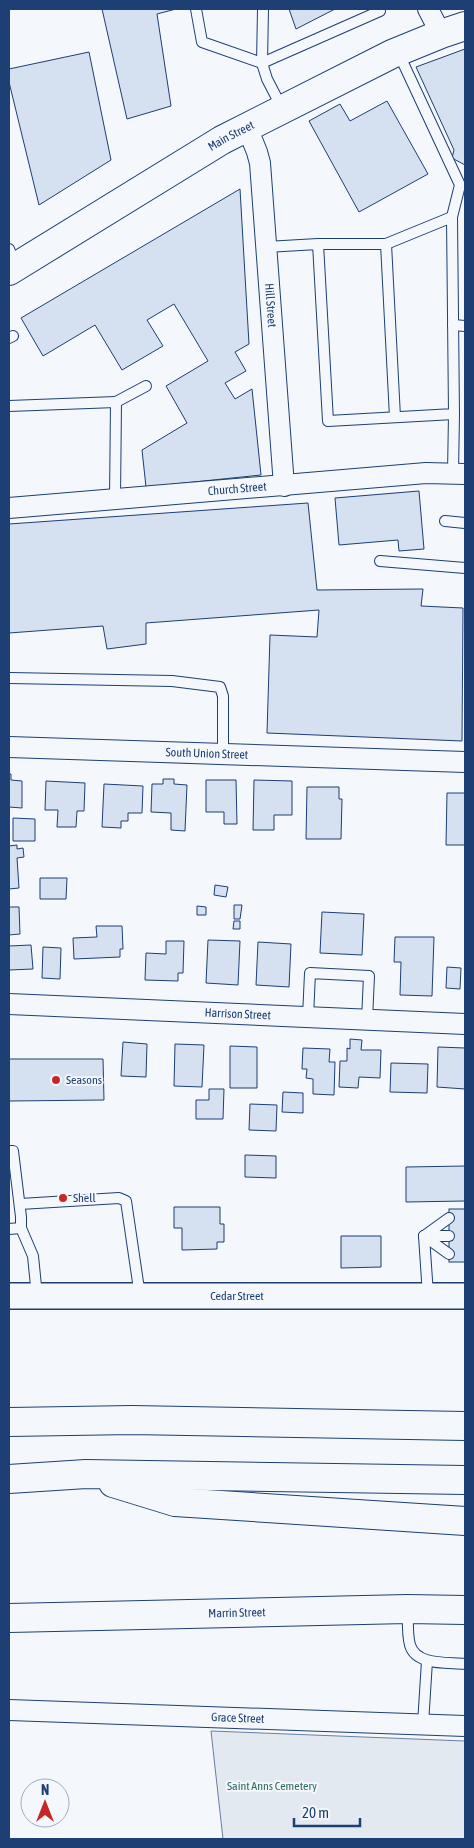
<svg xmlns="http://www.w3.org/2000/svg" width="474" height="1848" viewBox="0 0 474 1848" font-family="'Asap Condensed',sans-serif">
<rect width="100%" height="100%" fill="#f4f7fb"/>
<polygon fill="#e3e9f0" stroke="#687fa3" points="211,1731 465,1741 465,1839 223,1839"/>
<g fill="#d5e0f0" stroke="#1d3f73">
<polygon points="102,9 176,9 157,14 171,106 127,119"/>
<polygon points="289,9 335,9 296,29"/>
<polygon points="465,49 465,165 452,158 454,150 416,67"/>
<polygon points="89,52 111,160 39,205 9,82 9,69"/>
<polygon points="387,101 428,174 359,212 309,121 340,104 350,121"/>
<polygon points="240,189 249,344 235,352 246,371 225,383 235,399 252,389 261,475 146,487 142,450 187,423 166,386 208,361 174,304 147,320 163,346 122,370 95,325 43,356 21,318"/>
<polygon points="419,491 424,549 399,551 398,540 339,545 335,498"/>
<polygon points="308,503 317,590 423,589 421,606 463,608 462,741 267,733 270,635 317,637 319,610 146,623 146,644 107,649 103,626 9,633 9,524"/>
<polygon points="9,774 11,774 11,780 22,781 22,808 9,807"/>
<polygon points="163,779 174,779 174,784 187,785 185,831 171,830 171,813 151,812 152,784 163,784"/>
<polygon points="206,780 236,780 237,824 224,824 224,812 206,812"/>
<polygon points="254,780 292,781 292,815 274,815 274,830 253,830"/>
<polygon points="46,781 85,783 84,811 77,811 76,827 57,827 58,810 45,810"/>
<polygon points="104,784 143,786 142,813 128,813 128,821 121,821 121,828 102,827"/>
<polygon points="307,787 339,787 339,799 342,799 341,839 306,839"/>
<polygon points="447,793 465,793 465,845 446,845"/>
<polygon points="13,818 35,819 35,841 13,841"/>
<polygon points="17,845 17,849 23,848 24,857 17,858 19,888 9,889 9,846"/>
<polygon points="40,878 67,878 66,899 40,899"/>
<polygon points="215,885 228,887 226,897 214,895"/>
<polygon points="234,905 242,905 240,919 234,919"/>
<polygon points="197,906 206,907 206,915 197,915"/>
<polygon points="9,907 19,907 20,934 9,935"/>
<polygon points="322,912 364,914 362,955 320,953"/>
<polygon points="234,921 240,921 240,929 233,929"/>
<polygon points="96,926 122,926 123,949 120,949 120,957 74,959 73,938 97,937"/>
<polygon points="395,937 434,937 432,996 400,995 401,962 394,962"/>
<polygon points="208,940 240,941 238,985 206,983"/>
<polygon points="166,941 184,941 183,973 178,973 178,981 145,980 146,953 166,954"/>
<polygon points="258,942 291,944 289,987 256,985"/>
<polygon points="31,945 33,969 9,970 9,946"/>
<polygon points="43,947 61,948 60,979 42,978"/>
<polygon points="447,967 461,968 460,989 446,988"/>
<polygon points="350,1039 362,1040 361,1050 381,1050 380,1078 359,1077 358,1088 339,1087 340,1061 347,1061 347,1048 350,1049"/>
<polygon points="123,1042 147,1044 146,1077 121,1076"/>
<polygon points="175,1044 204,1045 202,1087 174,1086"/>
<polygon points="230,1046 257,1047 257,1088 230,1088"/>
<polygon points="438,1047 465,1048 465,1089 437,1087"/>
<polygon points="303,1048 330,1049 329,1062 335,1062 334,1095 313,1094 313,1079 306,1078 307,1069 302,1069"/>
<polygon points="9,1059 103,1059 104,1100 9,1101"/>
<polygon points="391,1063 428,1064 427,1093 390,1092"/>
<polygon points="209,1089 224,1089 223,1119 196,1119 196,1100 209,1100"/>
<polygon points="283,1092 303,1093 303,1113 282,1112"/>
<polygon points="250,1104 277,1105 276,1131 249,1130"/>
<polygon points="245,1155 276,1156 276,1178 245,1177"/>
<polygon points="465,1166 465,1201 406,1202 406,1167"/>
<polygon points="174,1207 220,1207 220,1224 224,1224 224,1242 217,1242 217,1249 182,1250 182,1228 174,1228"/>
<rect x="449" y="1209" width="16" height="53"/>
<polygon points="341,1236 381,1236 381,1267 341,1268"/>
</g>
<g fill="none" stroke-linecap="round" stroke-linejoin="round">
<g stroke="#1d3f73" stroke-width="12">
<g id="service">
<polyline points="196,9 202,42 262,63 380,11"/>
<polyline points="263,9 262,63 267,79 282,108"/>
<polyline points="398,52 460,185 452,217"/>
<polyline points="386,244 395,417"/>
<polyline points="266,247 318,244 328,421 454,414 452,217 386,244 318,244"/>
<polyline points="9,249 16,266"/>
<polyline points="453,325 465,326"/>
<polyline points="9,338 13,336"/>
<polyline points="116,402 146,386"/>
<polyline points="9,406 116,402 115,499"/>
<polyline points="453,473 454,414"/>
<polyline points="445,521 465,523"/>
<polyline points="380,561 465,568"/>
<polyline points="9,678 172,681 220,687 223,696 223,754"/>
<polyline points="308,1017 310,973 369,976 367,1020"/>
<polyline points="9,1151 13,1151 21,1217 21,1228 9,1229"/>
<polyline points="20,1204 119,1198 126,1201 140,1296"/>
<polyline points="21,1228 33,1256 37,1296"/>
<polyline points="424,1236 428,1295"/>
<polyline points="424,1236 449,1218"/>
<polyline points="424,1236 449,1254"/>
<polyline points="424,1236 449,1236"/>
<path d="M408 1610C408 1621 407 1635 410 1645 416 1666 448 1662 465 1664"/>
<polyline points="423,1724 427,1661"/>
</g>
</g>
<g stroke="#1d3f73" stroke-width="22">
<g id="minor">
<polyline points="428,9 441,34"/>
<path id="s1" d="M247 127 257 152 260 163 284 486"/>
<path id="s2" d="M9 508 426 473 465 474"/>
<path id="s3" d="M9 747 465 762"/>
<path id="s4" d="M9 1004 465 1024"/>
<path id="s5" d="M9 1710 465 1726"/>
</g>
</g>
<g stroke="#1d3f73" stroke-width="28">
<g id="tertiary">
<path id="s6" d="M9 1296H465"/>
</g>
</g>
<g stroke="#1d3f73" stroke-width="30">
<g id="secondary">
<path id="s7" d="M9 1618 407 1609 465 1610"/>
</g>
</g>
<g stroke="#1d3f73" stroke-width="30">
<g id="primary">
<path id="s8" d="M9 271 222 140 392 54 441 34 465 26"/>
</g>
</g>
<g stroke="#1d3f73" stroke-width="30">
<g id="motorway">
<polyline points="9,1422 132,1420 465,1426"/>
<polyline points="9,1479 86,1474 465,1480"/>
<polyline points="113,1483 175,1502 465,1521"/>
</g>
</g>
<use href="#service" stroke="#f4f7fb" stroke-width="10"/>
<use href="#minor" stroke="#f4f7fb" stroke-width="20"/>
<use href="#tertiary" stroke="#f4f7fb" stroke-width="25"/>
<use href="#secondary" stroke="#f4f7fb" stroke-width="28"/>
<use href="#primary" stroke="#f4f7fb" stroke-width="28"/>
<use href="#motorway" stroke="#f4f7fb" stroke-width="28"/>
</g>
<g fill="#c62828" stroke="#f4f7fb" stroke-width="2">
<circle cx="56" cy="1080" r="5"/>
<circle cx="63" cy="1198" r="5"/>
</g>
<g text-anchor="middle" stroke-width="4" stroke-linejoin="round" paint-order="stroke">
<g font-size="12" fill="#1d3f73" stroke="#f4f7fb">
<text dy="4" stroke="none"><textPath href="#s8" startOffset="260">Main Street</textPath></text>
<text dy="4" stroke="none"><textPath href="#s1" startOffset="181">Hill Street</textPath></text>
<text dy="4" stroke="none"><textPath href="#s2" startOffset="229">Church Street</textPath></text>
<text dy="4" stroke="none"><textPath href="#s3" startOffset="198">South Union Street</textPath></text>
<text dy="4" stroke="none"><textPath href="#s4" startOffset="229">Harrison Street</textPath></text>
<text dy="4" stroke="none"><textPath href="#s6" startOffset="228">Cedar Street</textPath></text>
<text dy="4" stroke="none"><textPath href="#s7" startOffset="228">Marrin Street</textPath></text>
<text dy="4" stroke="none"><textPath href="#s5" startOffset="229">Grace Street</textPath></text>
</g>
<g font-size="12" fill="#1d3f73" stroke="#f4f7fb" text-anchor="start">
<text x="66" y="1084">Seasons</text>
<text x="73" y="1202">Shell</text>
</g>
<g font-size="12" fill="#2c6c60" stroke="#f4f7fb">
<text x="272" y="1790">Saint Anns Cemetery</text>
</g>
</g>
<rect width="474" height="1848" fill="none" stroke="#1d3f73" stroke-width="20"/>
<g transform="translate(45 1803)"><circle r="24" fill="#f4f7fb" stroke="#9eadc5"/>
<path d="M0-4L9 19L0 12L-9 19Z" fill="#c62828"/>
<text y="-8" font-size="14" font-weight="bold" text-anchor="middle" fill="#1d3f73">N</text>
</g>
<path d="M294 1818v8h66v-8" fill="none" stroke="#1d3f73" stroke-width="2.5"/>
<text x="302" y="1818" font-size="15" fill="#1d3f73" stroke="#f4f7fb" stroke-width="4" paint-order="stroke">20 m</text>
</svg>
